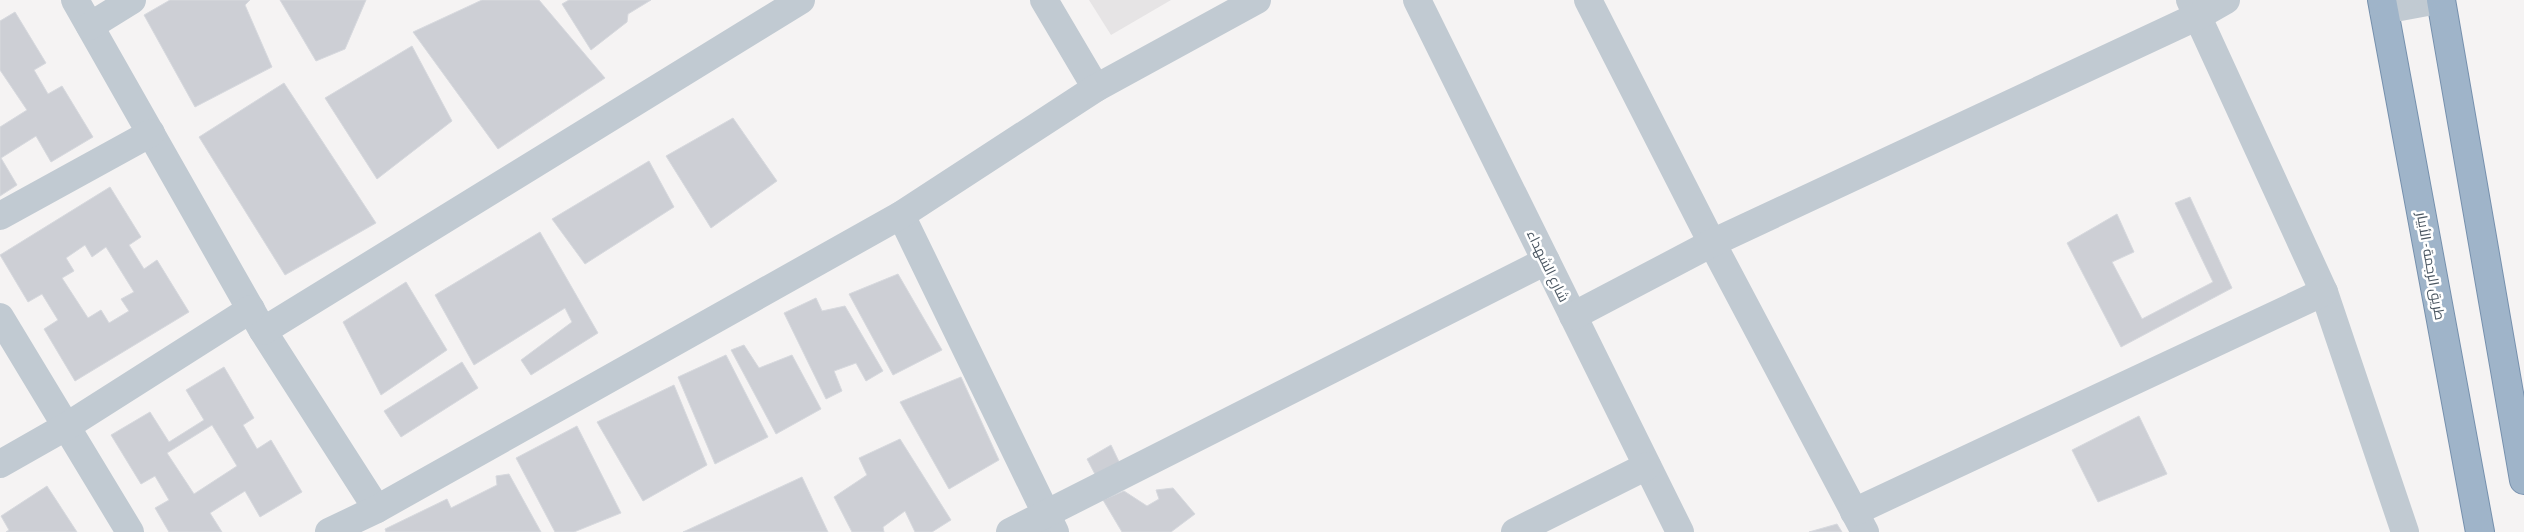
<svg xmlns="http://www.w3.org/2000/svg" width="2524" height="532" viewBox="0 0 2524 532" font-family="'PT Sans Narrow',Cairo,sans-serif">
<rect width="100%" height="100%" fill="#f5f3f3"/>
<polygon fill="#e6e4e5" points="1089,0 1171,0 1111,35"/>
<g fill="#cdcfd5" stroke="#d7d9de" fill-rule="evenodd">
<polygon points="170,0 250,0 245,5 272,67 195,107 144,15"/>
<polygon points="280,0 366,0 345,49 316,61"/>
<polygon points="482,0 539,0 605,78 498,149 413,32"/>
<polygon points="569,0 651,0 628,14 627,22 591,50 562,4"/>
<polygon points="15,12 46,63 34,70 48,94 62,86 93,137 51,162 36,136 1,158 17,185 0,196 0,127 27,110 0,70 0,21"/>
<polygon points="412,46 452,121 377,179 325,98"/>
<polygon points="284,83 376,223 285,275 199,137"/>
<polygon points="733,118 777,181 711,228 666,156"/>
<polygon points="649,161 674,207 585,264 552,219"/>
<path d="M110 187 141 237 129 245 144 269 157 260 189 312 75 381 44 329 58 320 42 294 28 302 0 255ZM85 245 92 257 106 247 134 292 121 299 129 311 109 323 101 310 88 318 62 278 74 271 66 258Z"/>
<polygon points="2190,197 2232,288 2121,347 2067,243 2117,214 2134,252 2112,262 2142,319 2213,282 2175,203"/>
<polygon points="540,232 598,333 531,375 521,360 572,322 565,308 474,365 435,295"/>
<polygon points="898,274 942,350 893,375 849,294"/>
<polygon points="406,282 447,350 381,395 343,322"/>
<polygon points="816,298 822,311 845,306 883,371 866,381 856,363 834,371 842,391 826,399 784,313"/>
<polygon points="744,345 759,368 792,355 821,409 776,434 731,350"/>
<polygon points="726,355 768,437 715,464 678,377"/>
<polygon points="462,362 478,388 401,437 384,411"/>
<path d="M224 367 254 418 243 425 257 449 271 440 302 492 260 517 245 491 210 513 222 532H169L155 508 169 500 155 476 141 484 111 435 150 412 169 442 204 420 186 390ZM212 425 237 466 194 494 167 453Z"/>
<polygon points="961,377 999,460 949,489 900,402"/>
<polygon points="674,385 707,465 643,501 597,422"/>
<polygon points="2139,416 2167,474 2098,502 2072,450"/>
<polygon points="577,426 621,513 574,532 555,532 516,458"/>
<polygon points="900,439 951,520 932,532 915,532 905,511 883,527 884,532 852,532 834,497 867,475 859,458"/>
<polygon points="1111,445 1122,468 1098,480 1087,459"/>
<polygon points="509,474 541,532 386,532 385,529 447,499 451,508 497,485 496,476"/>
<polygon points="802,477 828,532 683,532"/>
<polygon points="47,486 77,532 6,532 9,530 1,516"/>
<polygon points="1173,488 1195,514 1171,532 1122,532 1103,500 1124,491 1147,506 1159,499 1156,490"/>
<polygon points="1837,524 1842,532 1809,532"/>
</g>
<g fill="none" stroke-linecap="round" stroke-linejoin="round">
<g stroke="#7690ad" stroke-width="30">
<g id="trunk">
<polyline points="2382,0 2480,532"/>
<polyline points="2441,0 2524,480"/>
</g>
</g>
<g stroke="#c1cad2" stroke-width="28">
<polyline points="75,0 263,331 377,509"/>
<polyline points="1044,0 1096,88"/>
<polyline points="1417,0 1680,532"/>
<polyline points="1588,0 1712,243 1865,532"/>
<polyline points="2190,0 2324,292 2405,532"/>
<polyline points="2384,10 2438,0"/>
<polyline points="90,26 132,0"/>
<polyline points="901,215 1055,532"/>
<polyline points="0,216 151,133"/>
<polyline points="1573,316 1712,243 2198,16 2226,0"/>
<polyline points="0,317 130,532"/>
<polyline points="263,331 801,0"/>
<polyline points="0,464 67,426 251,309"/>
<polyline points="1854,512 2324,292"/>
<polyline points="329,532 377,509 901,215 1096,88 1257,0"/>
<polyline points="1010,532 1546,261"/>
<polyline points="1515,532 1647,466"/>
</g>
<use href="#trunk" stroke="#9fb4c9" stroke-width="28"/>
</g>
<g text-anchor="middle" stroke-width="5" stroke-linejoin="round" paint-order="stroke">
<g font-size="14" fill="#4a5661" stroke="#fff">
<text transform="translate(1548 266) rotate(64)" y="5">شارع الشهداء</text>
<text transform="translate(2431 266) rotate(80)" y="5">طريق الرجمة - الأبيار</text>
</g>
</g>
</svg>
